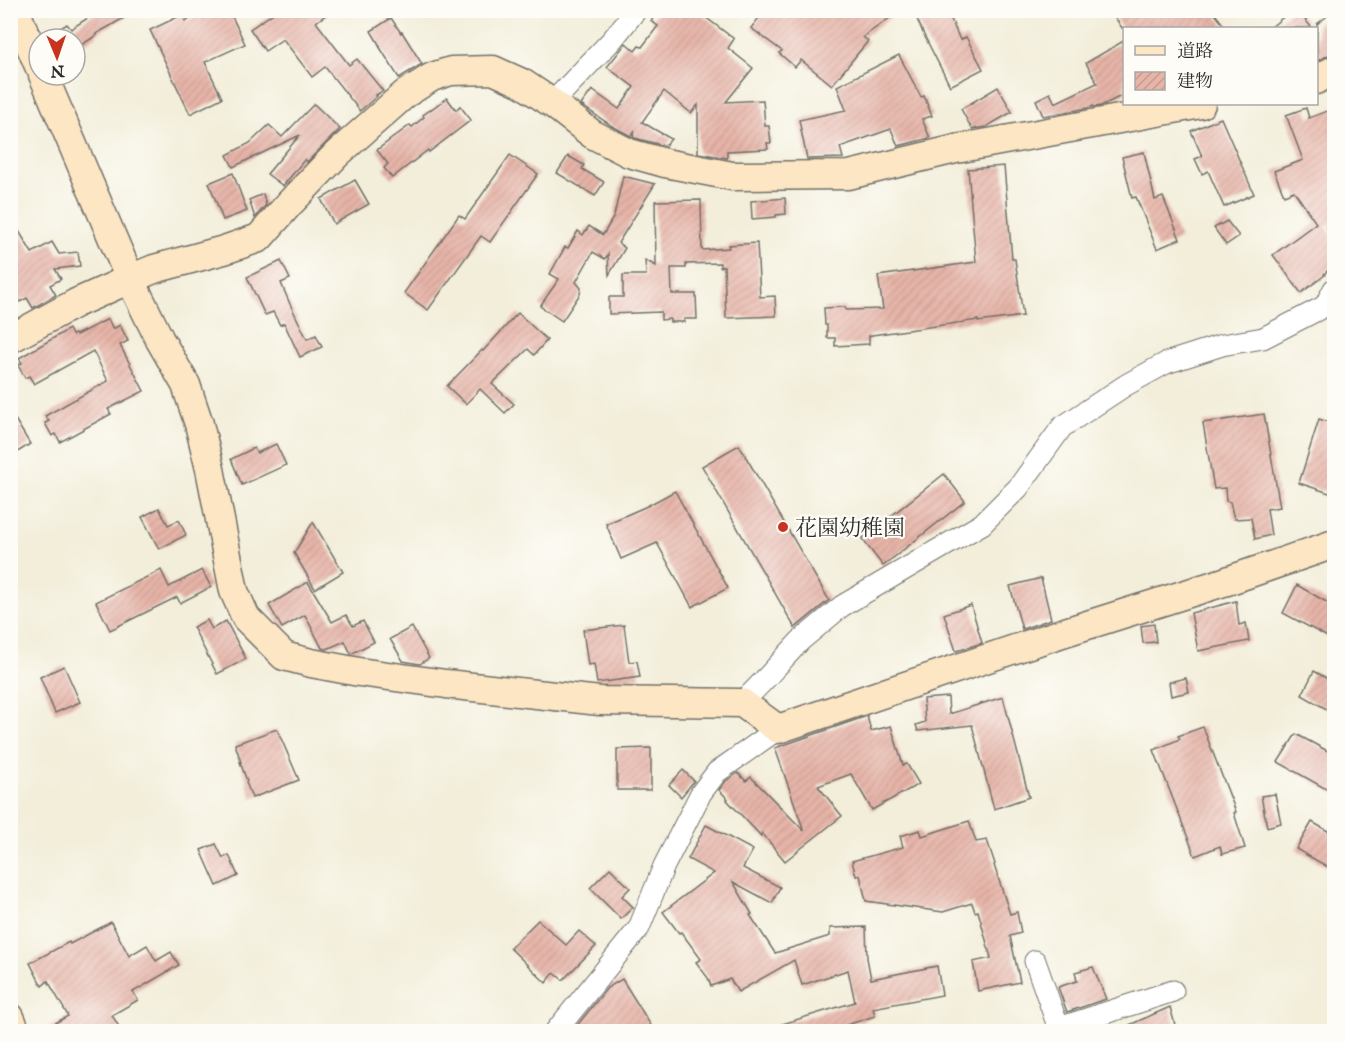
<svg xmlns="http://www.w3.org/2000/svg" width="1345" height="1042" viewBox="0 0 1345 1042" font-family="'IM FELL English','Noto Serif JP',serif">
<defs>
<pattern id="building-hatch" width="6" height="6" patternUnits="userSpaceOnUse" patternTransform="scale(1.5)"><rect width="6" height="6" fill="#e7b4a8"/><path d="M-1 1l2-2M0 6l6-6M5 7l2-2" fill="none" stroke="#c69b91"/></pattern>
</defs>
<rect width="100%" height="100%" fill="#fdfcf7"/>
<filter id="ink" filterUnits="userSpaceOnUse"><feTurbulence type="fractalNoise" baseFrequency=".0167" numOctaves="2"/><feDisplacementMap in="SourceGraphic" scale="12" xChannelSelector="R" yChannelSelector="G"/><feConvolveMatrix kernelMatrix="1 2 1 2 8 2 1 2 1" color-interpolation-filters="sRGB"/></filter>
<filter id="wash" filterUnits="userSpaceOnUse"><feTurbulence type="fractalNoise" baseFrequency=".008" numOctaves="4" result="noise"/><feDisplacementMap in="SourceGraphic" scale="24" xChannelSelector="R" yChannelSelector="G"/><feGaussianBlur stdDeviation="1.35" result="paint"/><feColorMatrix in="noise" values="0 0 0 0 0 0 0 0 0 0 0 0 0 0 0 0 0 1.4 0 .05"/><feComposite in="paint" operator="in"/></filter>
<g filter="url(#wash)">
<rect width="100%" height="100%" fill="#f3eeda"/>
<g id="blocks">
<g fill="url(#building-hatch)">
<polygon points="100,10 138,10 96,34 97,35 75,49 75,39 45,39 45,38 67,24 71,29"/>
<polygon points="219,10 229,10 245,44 205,62 222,98 190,114 150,30 182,15 185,21 200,13 203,18"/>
<polygon points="278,10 333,10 316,22 349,65 357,59 383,91 376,95 377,96 360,111 325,67 312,77 283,39 265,51 250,29"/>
<polygon points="659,10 696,10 734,39 728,48 753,68 726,102 763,100 765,126 769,126 771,143 767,143 768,149 727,151 727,158 698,153 698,105 691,113 664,91 642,122 671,139 665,146 635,138 633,137 635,130 631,136 612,126 581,105 592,90 619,109 634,87 607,67 626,43 635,51 639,46 642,47 658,26 651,21"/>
<polygon points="765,10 901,10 863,37 868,41 832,85 801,60 795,67 779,53 782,51 751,28"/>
<polygon points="913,10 947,10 960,40 966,37 983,69 950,86 924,35"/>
<polygon points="1110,10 1212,10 1226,28 1122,28"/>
<polygon points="1292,10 1297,10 1312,28 1270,28"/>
<polygon points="1335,10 1335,52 1317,61 1317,24"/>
<polygon points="391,18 401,33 402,32 422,64 399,78 379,46 380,46 371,31"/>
<polygon points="1125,40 1125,94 1101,106 1093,107 1093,106 1088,108 1043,116 1036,100 1050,93 1055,103 1097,83 1086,63"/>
<polygon points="899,55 921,97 924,96 932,116 922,119 930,138 898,146 891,129 840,147 843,158 807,159 799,120 846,110 837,86"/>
<polygon points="998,87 1012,112 986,127 972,129 961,109"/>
<polygon points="447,98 456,110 460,106 471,120 429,152 428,150 392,178 384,168 388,164 377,150 410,125 412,127 424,117 423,115"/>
<polygon points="314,104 340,129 307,162 305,159 283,186 267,174 300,135 233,167 227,155 250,143 269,125 282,137"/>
<polygon points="1306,108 1309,118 1335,108 1335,222 1326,227 1335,238 1335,264 1324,274 1325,275 1301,293 1273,255 1316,223 1294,191 1284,195 1274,171 1303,160 1286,115"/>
<polygon points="1221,118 1254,194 1224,207 1208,171 1202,174 1195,159 1202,156 1191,131"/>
<polygon points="1144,152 1155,200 1163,197 1180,239 1157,249 1136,197 1132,198 1122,157"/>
<polygon points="510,155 538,174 490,242 481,236 428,310 404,293 459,215 465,219"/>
<polygon points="568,156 584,165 582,169 604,182 595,196 557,173"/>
<polygon points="1004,166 1012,259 1015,259 1023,316 978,322 978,320 872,335 869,336 869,344 835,346 835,338 827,338 827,325 825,325 824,308 845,307 846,310 883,309 878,276 976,262 968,169"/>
<polygon points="233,173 247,211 223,220 209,183"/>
<polygon points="623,176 655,184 618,243 625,248 609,275 608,254 605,259 593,252 576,282 581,288 580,294 562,321 540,306 559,279 550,274 565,247 568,248 578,231 583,235 589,226 603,235 614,216"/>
<polygon points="355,180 369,204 334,224 321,199"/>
<polygon points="263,194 266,205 255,218 249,200"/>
<polygon points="785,198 786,214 776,215 776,217 752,219 751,201"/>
<polygon points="701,200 702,250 729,248 728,245 757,243 760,297 775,296 776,316 726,318 724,266 720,267 720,263 686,264 686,268 671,268 672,294 696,294 697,319 684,319 684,322 670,322 670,319 661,320 661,312 609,314 609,297 623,297 623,275 646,275 645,260 656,266 655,201"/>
<polygon points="10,216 32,253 52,242 59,254 78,252 80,266 55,269 61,279 50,285 56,295 33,308 27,298 20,302 19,299 10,304"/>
<polygon points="1227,221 1239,236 1226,245 1214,228"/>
<polygon points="281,261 290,279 281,283 290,304 307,339 316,335 322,347 300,357 284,323 280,325 273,312 265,315 247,277"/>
<polygon points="518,313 547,340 534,355 528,349 492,384 514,404 505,413 480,389 466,404 447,386 482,350 483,351"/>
<polygon points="108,319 113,329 120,325 128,341 120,345 144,391 108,409 111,414 60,442 56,434 52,436 45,423 49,421 45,416 108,381 93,351 34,384 29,376 25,378 18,365 22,363 19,358 69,329 72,335 75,334 76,335"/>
<polygon points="10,411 30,444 10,457"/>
<polygon points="1264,414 1280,507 1267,509 1271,535 1255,539 1251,518 1234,519 1230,502 1226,501 1225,488 1214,489 1203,423"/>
<polygon points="1319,419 1335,424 1335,495 1299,483"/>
<polygon points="276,444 286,465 242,485 231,459 254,448 257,453"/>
<polygon points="739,445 829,600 795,628 702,466"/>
<polygon points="944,474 965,501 883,566 862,539"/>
<polygon points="675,491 728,588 692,607 657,543 621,559 606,524 647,506"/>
<polygon points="159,508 168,525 179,520 186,535 159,549 142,517"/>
<polygon points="313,522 343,572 315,589 294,553"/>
<polygon points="161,570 169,587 202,570 211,587 180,603 177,597 110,630 96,602"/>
<polygon points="1041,578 1051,619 1022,629 1010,586"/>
<polygon points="308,582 332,622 346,615 353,626 363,621 374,642 351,654 345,641 327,649 322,648 305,615 282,628 269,605"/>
<polygon points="1297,585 1335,607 1335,641 1283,613"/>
<polygon points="1236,601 1239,625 1246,623 1249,641 1198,651 1191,613"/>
<polygon points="971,605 982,643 956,651 944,614"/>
<polygon points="207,620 212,629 226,621 246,659 217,674 193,627"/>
<polygon points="1154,624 1156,642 1143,643 1141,626"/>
<polygon points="624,625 629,662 637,661 640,677 597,683 594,664 588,665 583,630"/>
<polygon points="412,627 429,658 420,664 403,661 390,639"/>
<polygon points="64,666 80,702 55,713 40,677"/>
<polygon points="1314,671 1335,683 1335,714 1302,695"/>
<polygon points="1186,678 1189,692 1171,696 1169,682"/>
<polygon points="948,697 949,714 1003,697 1029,797 994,809 972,725 918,731 916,725 925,722 923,699"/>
<polygon points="867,716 871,731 891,726 903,765 907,764 919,784 872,810 851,774 818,786 842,816 785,861 762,833 761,836 727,800 728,799 719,790 726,781 738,773 746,781 751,777 804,831 775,748"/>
<polygon points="1203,727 1236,812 1234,813 1245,848 1222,854 1220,846 1195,856 1154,750 1180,739 1178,736"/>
<polygon points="277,729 299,780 252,798 246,782 247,781 240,762 241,762 235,744"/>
<polygon points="1296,734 1335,755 1335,794 1278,762"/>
<polygon points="651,748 651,790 617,790 617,749"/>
<polygon points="683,770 694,781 681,797 669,785"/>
<polygon points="1275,794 1281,823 1267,827 1261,796"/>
<polygon points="969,821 976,842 987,840 995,864 994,865 1010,914 1017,912 1021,933 1010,936 1020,982 978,991 973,962 991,958 978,911 975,912 972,903 943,912 866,901 860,875 856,876 852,861 903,847 900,836 920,830 922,836"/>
<polygon points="1312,822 1335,835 1335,871 1296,849"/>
<polygon points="706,825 753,850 743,868 780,887 772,903 733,882 752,914 750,915 775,953 830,936 830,928 866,927 867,958 871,979 937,966 942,995 873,1008 875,1016 825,1032 769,1032 769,1028 855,1002 848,970 802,985 794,960 738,992 730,979 711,986 708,978 696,962 701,959 681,932 679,933 663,912 714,873 688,859"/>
<polygon points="216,844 223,858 229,855 238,876 217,886 201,850"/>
<polygon points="610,868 630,888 622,896 633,907 621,919 590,888"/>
<polygon points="538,920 566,945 579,931 596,946 563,980 554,973 546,983 510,948"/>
<polygon points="111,922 129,956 147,945 156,961 171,952 179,965 133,992 138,1000 112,1015 122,1032 39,1032 68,1016 48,981 42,986 30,963 69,942 70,944"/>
<polygon points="1093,967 1106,999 1067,1012 1058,987 1077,981 1075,972"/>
<polygon points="622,979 655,1032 572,1032 607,988"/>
<polygon points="1170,1007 1177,1032 1114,1032 1154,1014"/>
</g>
</g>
</g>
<g filter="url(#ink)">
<use href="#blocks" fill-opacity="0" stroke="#716f68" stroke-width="1.5"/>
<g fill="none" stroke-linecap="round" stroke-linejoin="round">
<g stroke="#716f68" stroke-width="23">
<g id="street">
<polyline points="552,103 612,40 636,10"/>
<polyline points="742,703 768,676 800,641 842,606 982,524 1018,488 1062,427 1126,385 1166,363 1222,345 1263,338 1325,306 1334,289"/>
<polyline points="1035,961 1060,1032"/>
<polyline points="1059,1028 1173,991"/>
<polyline points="555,1032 639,928 664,866 701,793 717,772 778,729"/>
</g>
</g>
<g stroke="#716f68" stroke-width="31">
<g id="secondary">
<polyline points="15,10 39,66"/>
<polyline points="43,75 130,279 160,340 186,385 199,424 210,469 234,591 246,618 284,656 311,663 359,672 446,684 600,701 742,703 778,729 1062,633 1224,582 1334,544"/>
<polyline points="1316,80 1334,70"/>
<polyline points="10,339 76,303 130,279 154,269 224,250 259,238 289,204 337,154 405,94 432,77 451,71 493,70 522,83 552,103 592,134 629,153 665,163 732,176 849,175 956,149 1201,104"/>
<polyline points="10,1017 16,1032"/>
</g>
</g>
<use href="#street" stroke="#fff" stroke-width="21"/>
<use href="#secondary" stroke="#fce6c4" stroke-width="28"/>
</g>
</g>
<circle fill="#c8321e" stroke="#fdfcf7" stroke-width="2" cx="783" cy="527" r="6"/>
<g text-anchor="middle" stroke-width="4.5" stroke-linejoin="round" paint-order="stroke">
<g font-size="22" fill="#2b2b2b" stroke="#fdfcf7" text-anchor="start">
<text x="795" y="535">花園幼稚園</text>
</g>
</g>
<rect width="1345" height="1042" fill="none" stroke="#fdfcf7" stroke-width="36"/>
<rect x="1123" y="27" width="195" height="78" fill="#fdfcf7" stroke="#a9a8a5" stroke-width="1.5"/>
<rect x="1135" y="46" width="30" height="9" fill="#fce6c4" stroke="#a9a8a5" stroke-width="1.5"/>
<text x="1177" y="57" font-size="18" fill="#2b2b2b">道路</text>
<rect x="1135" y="72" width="30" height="18" fill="url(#building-hatch)" stroke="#a9a8a5" stroke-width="1.5"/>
<text x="1177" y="87" font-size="18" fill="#2b2b2b">建物</text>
<g transform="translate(57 57) rotate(178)"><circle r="28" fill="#fdfcf7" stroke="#a9a8a5" stroke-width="1.5"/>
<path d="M0-4.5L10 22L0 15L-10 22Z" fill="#c8321e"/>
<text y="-9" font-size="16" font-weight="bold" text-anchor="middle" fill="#2b2b2b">N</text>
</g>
</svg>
